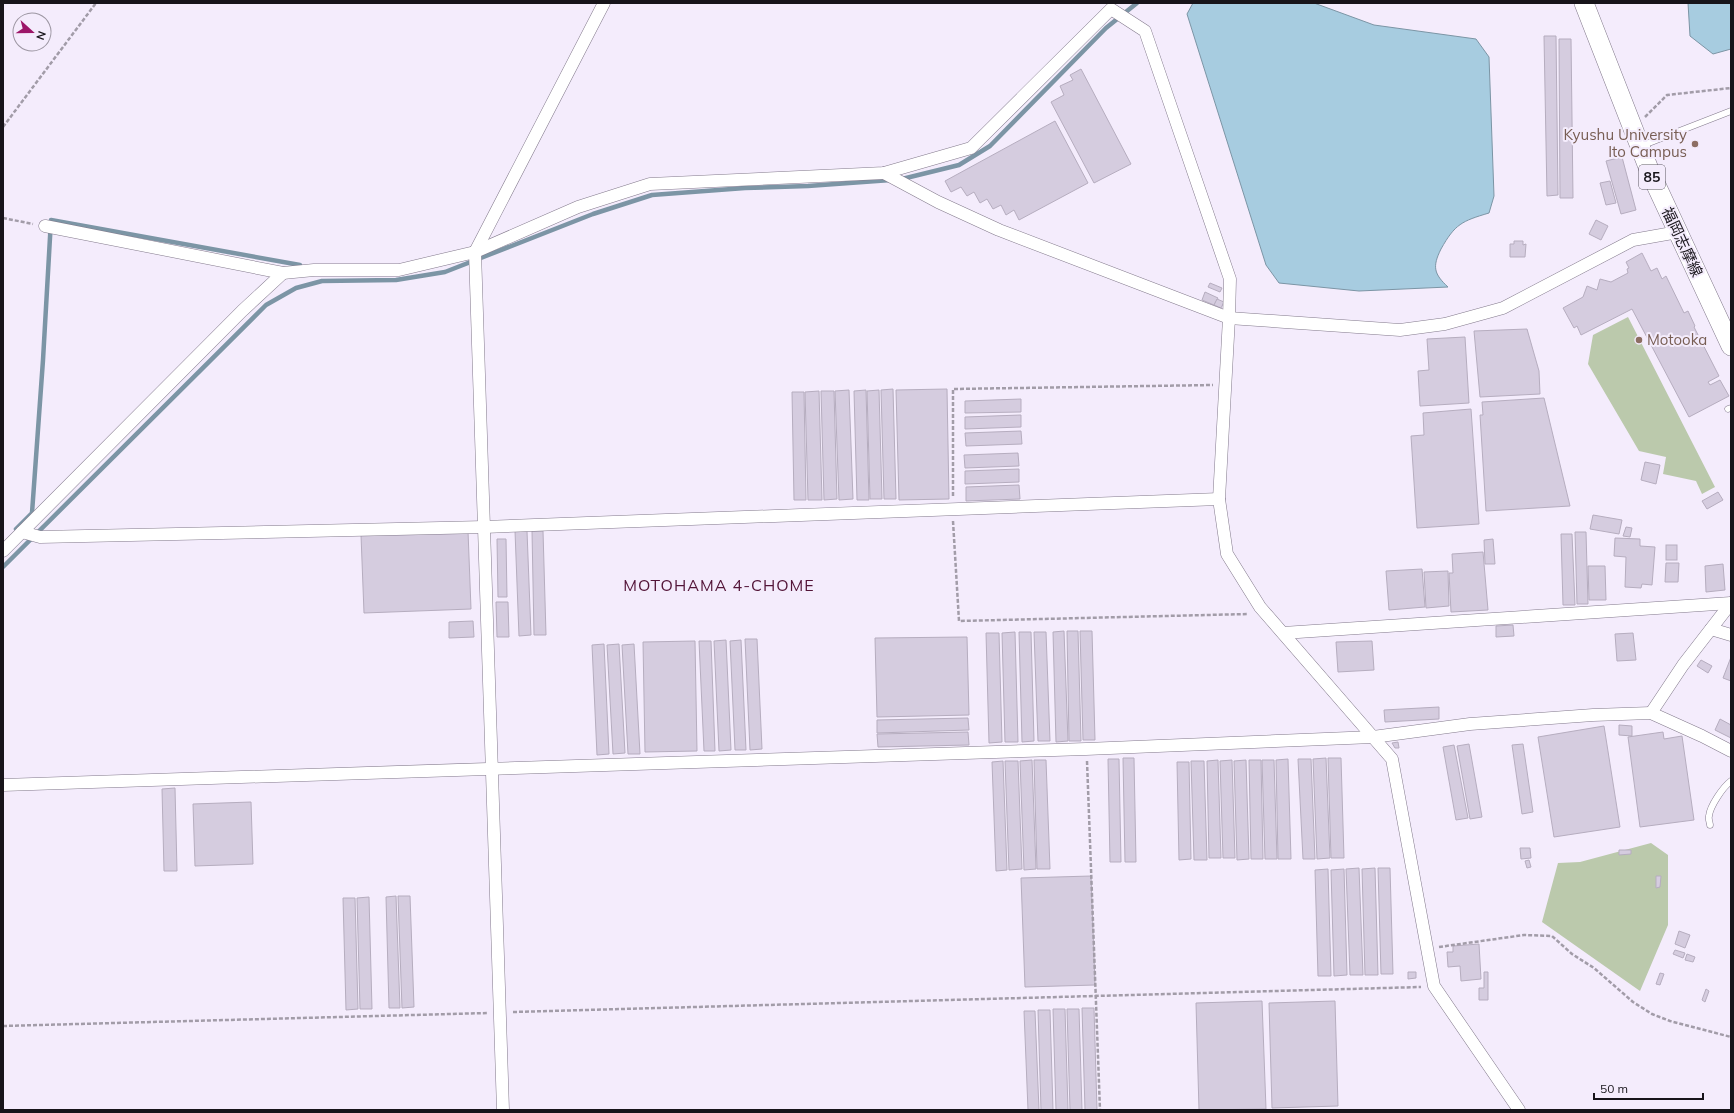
<svg xmlns="http://www.w3.org/2000/svg" width="1734" height="1113" viewBox="0 0 1734 1113" font-family="Mulish,'Noto Sans JP',sans-serif">
<rect width="100%" height="100%" fill="#f4ecfc"/>
<g fill="#bbc9ac">
<polygon points="1628,317 1715,487 1702,494 1696,481 1663,474 1666,457 1639,451 1588,364 1593,335"/>
<polygon points="1651,843 1668,855 1668,925 1640,991 1542,922 1558,863 1580,862"/>
</g>
<g fill="#a7cce0" stroke="#7c95a5">
<path d="M1193 3H1314L1374 25 1476 39 1489 57 1494 196 1489 213C1462 221 1455 224 1441 249 1432 267 1434 274 1448 287L1359 291 1279 283 1266 265 1187 14Z"/>
<polygon points="1688,3 1731,3 1731,49 1713,54 1690,36"/>
</g>
<g fill="none" stroke-linecap="round" stroke-linejoin="round">
<g stroke="#7c95a5" stroke-width="4.5">
<polyline points="902,179 959,165 990,146 1106,28 1137,3"/>
<polyline points="16,529 32,513 43,360 51,220 300,265"/>
<polyline points="3,567 266,305 296,288 322,281 396,280 445,272 593,214 652,195 745,188 808,186 891,180"/>
</g>
</g>
<g fill="#d5ccdf" stroke="#b6adbf">
<polygon points="1544,36 1556,36 1558,195 1547,196"/>
<polygon points="1559,39 1571,39 1573,198 1560,198"/>
<polygon points="1081,69 1131,164 1094,183 1051,102 1064,95 1060,86 1073,80 1070,75"/>
<polygon points="1055,121 1088,183 1019,220 1014,210 1006,215 1001,205 993,209 987,199 980,203 974,192 967,196 961,187 951,192 945,181"/>
<polygon points="1622,157 1636,210 1621,214 1606,161"/>
<polygon points="1610,181 1616,203 1606,205 1600,183"/>
<polygon points="1596,220 1608,226 1601,240 1589,234"/>
<polygon points="1514,241 1523,241 1523,245 1526,244 1525,257 1510,257 1510,244 1514,244"/>
<polygon points="1642,253 1651,271 1657,268 1662,279 1666,276 1684,313 1688,311 1695,326 1694,327 1719,376 1708,382 1710,385 1720,380 1729,396 1689,417 1632,309 1581,335 1577,326 1574,328 1563,308 1583,297 1587,286 1597,290 1600,279 1611,282 1628,273 1627,269 1629,268 1626,262"/>
<polygon points="1210,283 1222,288 1220,292 1208,287"/>
<polygon points="1205,292 1218,298 1214,305 1202,300"/>
<polygon points="1217,299 1224,302 1221,308 1214,305"/>
<polygon points="1527,329 1539,371 1540,394 1480,397 1474,331"/>
<polygon points="1465,337 1469,403 1420,406 1418,371 1429,370 1427,339"/>
<polygon points="893,389 896,499 884,499 881,390"/>
<polygon points="947,389 949,499 899,500 896,390"/>
<polygon points="849,390 853,499 839,500 835,391"/>
<polygon points="866,390 869,500 857,500 854,391"/>
<polygon points="879,390 882,499 870,499 867,391"/>
<polygon points="819,391 822,500 808,500 805,392"/>
<polygon points="821,391 834,391 837,499 824,500"/>
<polygon points="792,392 804,392 806,500 794,500"/>
<polygon points="1544,398 1570,506 1486,511 1480,415 1483,415 1482,402"/>
<polygon points="1021,399 1021,412 965,413 965,401"/>
<polygon points="1471,409 1479,524 1417,528 1411,436 1424,435 1423,413"/>
<polygon points="1021,415 1021,427 965,429 965,417"/>
<polygon points="1021,431 1022,444 966,446 965,433"/>
<polygon points="1018,453 1019,466 965,468 964,455"/>
<polygon points="1645,462 1660,465 1656,484 1641,480"/>
<polygon points="1019,469 1019,482 965,484 965,471"/>
<polygon points="1019,485 1020,499 966,501 966,487"/>
<polygon points="1718,492 1723,500 1707,509 1702,501"/>
<polygon points="1593,515 1622,520 1619,534 1590,529"/>
<polygon points="1626,527 1632,528 1630,537 1623,536"/>
<polygon points="468,531 471,609 364,613 361,535"/>
<polygon points="515,531 527,531 531,635 519,636"/>
<polygon points="532,531 543,531 546,635 534,635"/>
<polygon points="1575,532 1586,532 1588,604 1577,604"/>
<polygon points="1561,534 1572,534 1575,605 1563,605"/>
<polygon points="1615,538 1640,539 1640,546 1655,547 1652,585 1642,584 1641,588 1625,587 1626,557 1614,556"/>
<polygon points="497,539 506,539 507,597 498,597"/>
<polygon points="1493,539 1495,564 1485,564 1484,540"/>
<rect x="1666" y="545" width="11" height="15"/>
<polygon points="1483,552 1488,610 1451,612 1449,573 1453,573 1452,554"/>
<polygon points="1666,563 1679,563 1678,582 1665,582"/>
<polygon points="1723,564 1725,590 1706,592 1705,566"/>
<polygon points="1588,566 1605,566 1606,600 1589,600"/>
<polygon points="1422,569 1425,607 1389,610 1386,571"/>
<polygon points="1448,571 1449,606 1426,608 1424,572"/>
<polygon points="496,602 508,602 509,637 497,637"/>
<polygon points="473,621 474,637 449,638 449,622"/>
<polygon points="1513,625 1514,636 1496,637 1496,626"/>
<polygon points="1064,631 1068,741 1056,742 1053,632"/>
<polygon points="1067,631 1078,631 1081,741 1069,741"/>
<polygon points="1080,631 1092,631 1095,740 1083,740"/>
<polygon points="1015,632 1018,742 1005,742 1002,633"/>
<polygon points="1019,632 1031,632 1034,741 1022,742"/>
<polygon points="1034,632 1046,632 1050,741 1038,741"/>
<polygon points="986,633 999,633 1002,742 989,743"/>
<polygon points="1633,633 1636,660 1617,661 1615,634"/>
<polygon points="967,637 969,715 877,717 875,638"/>
<polygon points="745,639 757,639 762,749 750,750"/>
<polygon points="726,640 731,750 719,751 714,641"/>
<polygon points="741,640 746,750 735,750 730,641"/>
<polygon points="695,641 697,751 645,752 643,642"/>
<polygon points="699,641 711,641 715,751 704,751"/>
<polygon points="1372,641 1374,670 1338,672 1336,642"/>
<polygon points="604,644 609,754 597,755 592,645"/>
<polygon points="619,644 625,753 613,754 607,645"/>
<polygon points="634,644 640,754 628,754 622,645"/>
<polygon points="1731,657 1731,681 1723,678"/>
<polygon points="1701,660 1712,666 1708,673 1697,666"/>
<polygon points="1439,707 1439,719 1385,722 1384,710"/>
<polygon points="968,718 969,730 877,733 877,720"/>
<polygon points="1720,719 1731,725 1731,738 1715,730"/>
<polygon points="1619,725 1632,726 1632,736 1619,735"/>
<polygon points="1604,726 1620,827 1554,837 1538,737"/>
<polygon points="968,732 969,745 878,747 877,734"/>
<polygon points="1663,732 1664,739 1682,736 1694,820 1640,827 1628,737"/>
<polygon points="1398,742 1399,748 1395,748 1392,743"/>
<polygon points="1469,744 1482,817 1470,819 1457,746"/>
<polygon points="1523,744 1533,812 1522,814 1512,745"/>
<polygon points="1454,745 1468,818 1456,820 1443,747"/>
<polygon points="1123,758 1134,758 1136,862 1125,862"/>
<polygon points="1326,758 1330,858 1317,859 1313,759"/>
<polygon points="1328,758 1341,758 1344,858 1331,858"/>
<polygon points="1108,759 1119,759 1121,862 1110,862"/>
<polygon points="1288,759 1291,859 1278,859 1276,760"/>
<polygon points="1298,759 1311,759 1315,859 1303,859"/>
<polygon points="1032,760 1036,869 1024,870 1020,761"/>
<polygon points="1034,760 1046,760 1050,869 1037,869"/>
<polygon points="1218,760 1221,858 1209,858 1207,761"/>
<polygon points="1232,760 1235,858 1223,858 1220,761"/>
<polygon points="1246,760 1249,859 1237,860 1234,761"/>
<polygon points="1249,760 1261,760 1263,859 1251,859"/>
<polygon points="1262,760 1274,760 1277,859 1265,859"/>
<polygon points="1003,761 1007,870 996,871 992,762"/>
<polygon points="1005,761 1018,761 1022,869 1009,870"/>
<polygon points="1191,761 1204,761 1207,860 1194,860"/>
<polygon points="1177,762 1189,762 1191,859 1179,860"/>
<polygon points="175,788 177,871 164,871 162,789"/>
<polygon points="251,802 253,864 195,866 193,804"/>
<polygon points="1520,848 1530,848 1531,858 1521,859"/>
<polygon points="1619,850 1631,850 1631,854 1619,855"/>
<polygon points="1529,860 1531,867 1527,868 1525,861"/>
<polygon points="1359,868 1363,975 1350,975 1346,869"/>
<polygon points="1375,868 1378,975 1365,975 1362,869"/>
<polygon points="1378,868 1390,868 1393,974 1381,974"/>
<polygon points="1328,869 1331,976 1318,976 1315,870"/>
<polygon points="1344,869 1347,975 1334,976 1331,870"/>
<polygon points="1091,876 1095,985 1025,987 1021,878"/>
<polygon points="1656,876 1661,876 1660,887 1656,888"/>
<polygon points="396,896 400,1008 389,1008 386,897"/>
<polygon points="398,896 410,896 414,1007 402,1008"/>
<polygon points="369,897 372,1009 360,1009 357,898"/>
<polygon points="343,898 355,898 358,1009 346,1010"/>
<polygon points="1679,931 1690,935 1685,948 1675,944"/>
<polygon points="1479,944 1481,979 1461,981 1460,966 1448,967 1447,952 1453,952 1453,946"/>
<polygon points="1675,950 1685,953 1683,958 1673,954"/>
<polygon points="1687,954 1695,957 1693,962 1685,960"/>
<polygon points="1408,972 1416,972 1416,978 1408,979"/>
<polygon points="1484,972 1488,972 1488,1000 1479,1000 1479,988 1484,988"/>
<polygon points="1660,973 1664,974 1660,985 1656,984"/>
<polygon points="1706,989 1709,991 1705,1002 1702,1000"/>
<polygon points="1262,1001 1266,1109 1199,1110 1196,1003"/>
<polygon points="1335,1001 1338,1106 1272,1108 1269,1003"/>
<polygon points="1082,1008 1094,1008 1097,1110 1085,1110"/>
<polygon points="1053,1009 1065,1009 1068,1110 1056,1110"/>
<polygon points="1067,1009 1079,1009 1082,1110 1070,1110"/>
<polygon points="1038,1010 1050,1010 1053,1110 1041,1110"/>
<polygon points="1024,1011 1035,1011 1039,1110 1028,1110"/>
</g>
<g fill="none" stroke-linecap="round" stroke-linejoin="round">
<g stroke="#837a8c" stroke-width="7">
<g id="lane">
<polyline points="1641,146 1731,111"/>
<polyline points="1728,409 1731,408"/>
<path d="M1710 825C1710 823 1708 819 1709 816 1710 806 1723 787 1731 781"/>
</g>
</g>
<g stroke="#837a8c" stroke-width="13">
<g id="street">
<polyline points="884,173 938,202 999,230 1229,318 1400,330 1445,324 1503,308 1633,240 1678,232"/>
<polyline points="45,226 283,273 314,270 399,270 475,252 578,207 650,184 884,173 971,148 1111,9 1145,31 1230,279 1229,318 1219,499 1227,554 1260,607 1392,759 1434,986 1519,1110"/>
<polyline points="22,532 40,537 484,527 1219,499"/>
<polyline points="3,551 242,311 283,273"/>
<polyline points="1711,629 1731,635"/>
<polyline points="1283,633 1731,603"/>
<polyline points="1651,713 1683,665 1731,603"/>
<polyline points="3,785 1086,749 1373,737 1470,724 1593,715 1651,713 1702,736 1731,751"/>
<polyline points="503,1110 475,252 604,3"/>
</g>
</g>
<g stroke="#837a8c" stroke-width="20">
<polyline id="primary" points="1584,3 1650,172 1731,346"/>
</g>
<g stroke="#a29ca8" stroke-width="2.5" stroke-dasharray="4 2" stroke-linecap="butt">
<polyline points="1645,117 1667,95 1731,88"/>
<polyline points="3,127 96,3"/>
<polyline points="3,218 33,224"/>
<polyline points="953,496 953,389 1213,385"/>
<polyline points="953,521 959,621 1248,614"/>
<polyline points="1087,761 1100,1110"/>
<polyline points="1439,947 1524,935 1552,936 1572,954 1594,968 1633,1002 1652,1014 1670,1021 1731,1037"/>
<polyline points="513,1012 1421,987"/>
<polyline points="3,1026 488,1013"/>
</g>
<use href="#lane" stroke="#fff" stroke-width="6"/>
<use href="#street" stroke="#fff" stroke-width="12"/>
<use href="#primary" stroke="#fff" stroke-width="19"/>
</g>
<g fill="#8d6e63" stroke="#f4ecfc" stroke-width="1.5">
<circle cx="1695" cy="144" r="4"/>
<circle cx="1639" cy="340" r="4"/>
</g>
<g text-anchor="middle" stroke-width="4" stroke-linejoin="round" paint-order="stroke">
<rect fill="#f4ecfc" stroke="#59555e" stroke-width="1" x="1639" y="165" width="26" height="24" rx="3"/>
<g font-size="14" font-weight="bold" fill="#17141a">
<text x="1652" y="182">85</text>
</g>
<g font-size="15" fill="#785e54" stroke="#f4ecfc" text-anchor="end">
<text x="1687" y="140">Kyushu University<tspan x="1687" dy="17">Ito Campus</tspan></text>
<text x="1647" y="345" text-anchor="start">Motooka</text>
</g>
<g font-size="15" fill="#17141a" stroke="#f4ecfc">
<text transform="translate(1682 242) rotate(65)" y="5">福岡志摩線</text>
</g>
<g font-size="16" letter-spacing="1" fill="#531538" stroke="#f4ecfc">
<text x="719" y="591">MOTOHAMA 4-CHOME</text>
</g>
</g>
<rect width="1734" height="1113" fill="none" stroke="#17141a" stroke-width="8"/>
<g transform="translate(32 32) rotate(111)"><circle r="19" fill="#f4ecfc" stroke="#9c96a2"/>
<path d="M0-3L7 15L0 10L-7 15Z" fill="#9c1668"/>
<text y="-6" font-size="11" font-weight="bold" text-anchor="middle" fill="#17141a">N</text>
</g>
<path d="M1594 1093v6h109v-6" fill="none" stroke="#17141a" stroke-width="2"/>
<text x="1600" y="1093" font-size="12" fill="#17141a" stroke="#f4ecfc" stroke-width="3" paint-order="stroke">50 m</text>
</svg>
